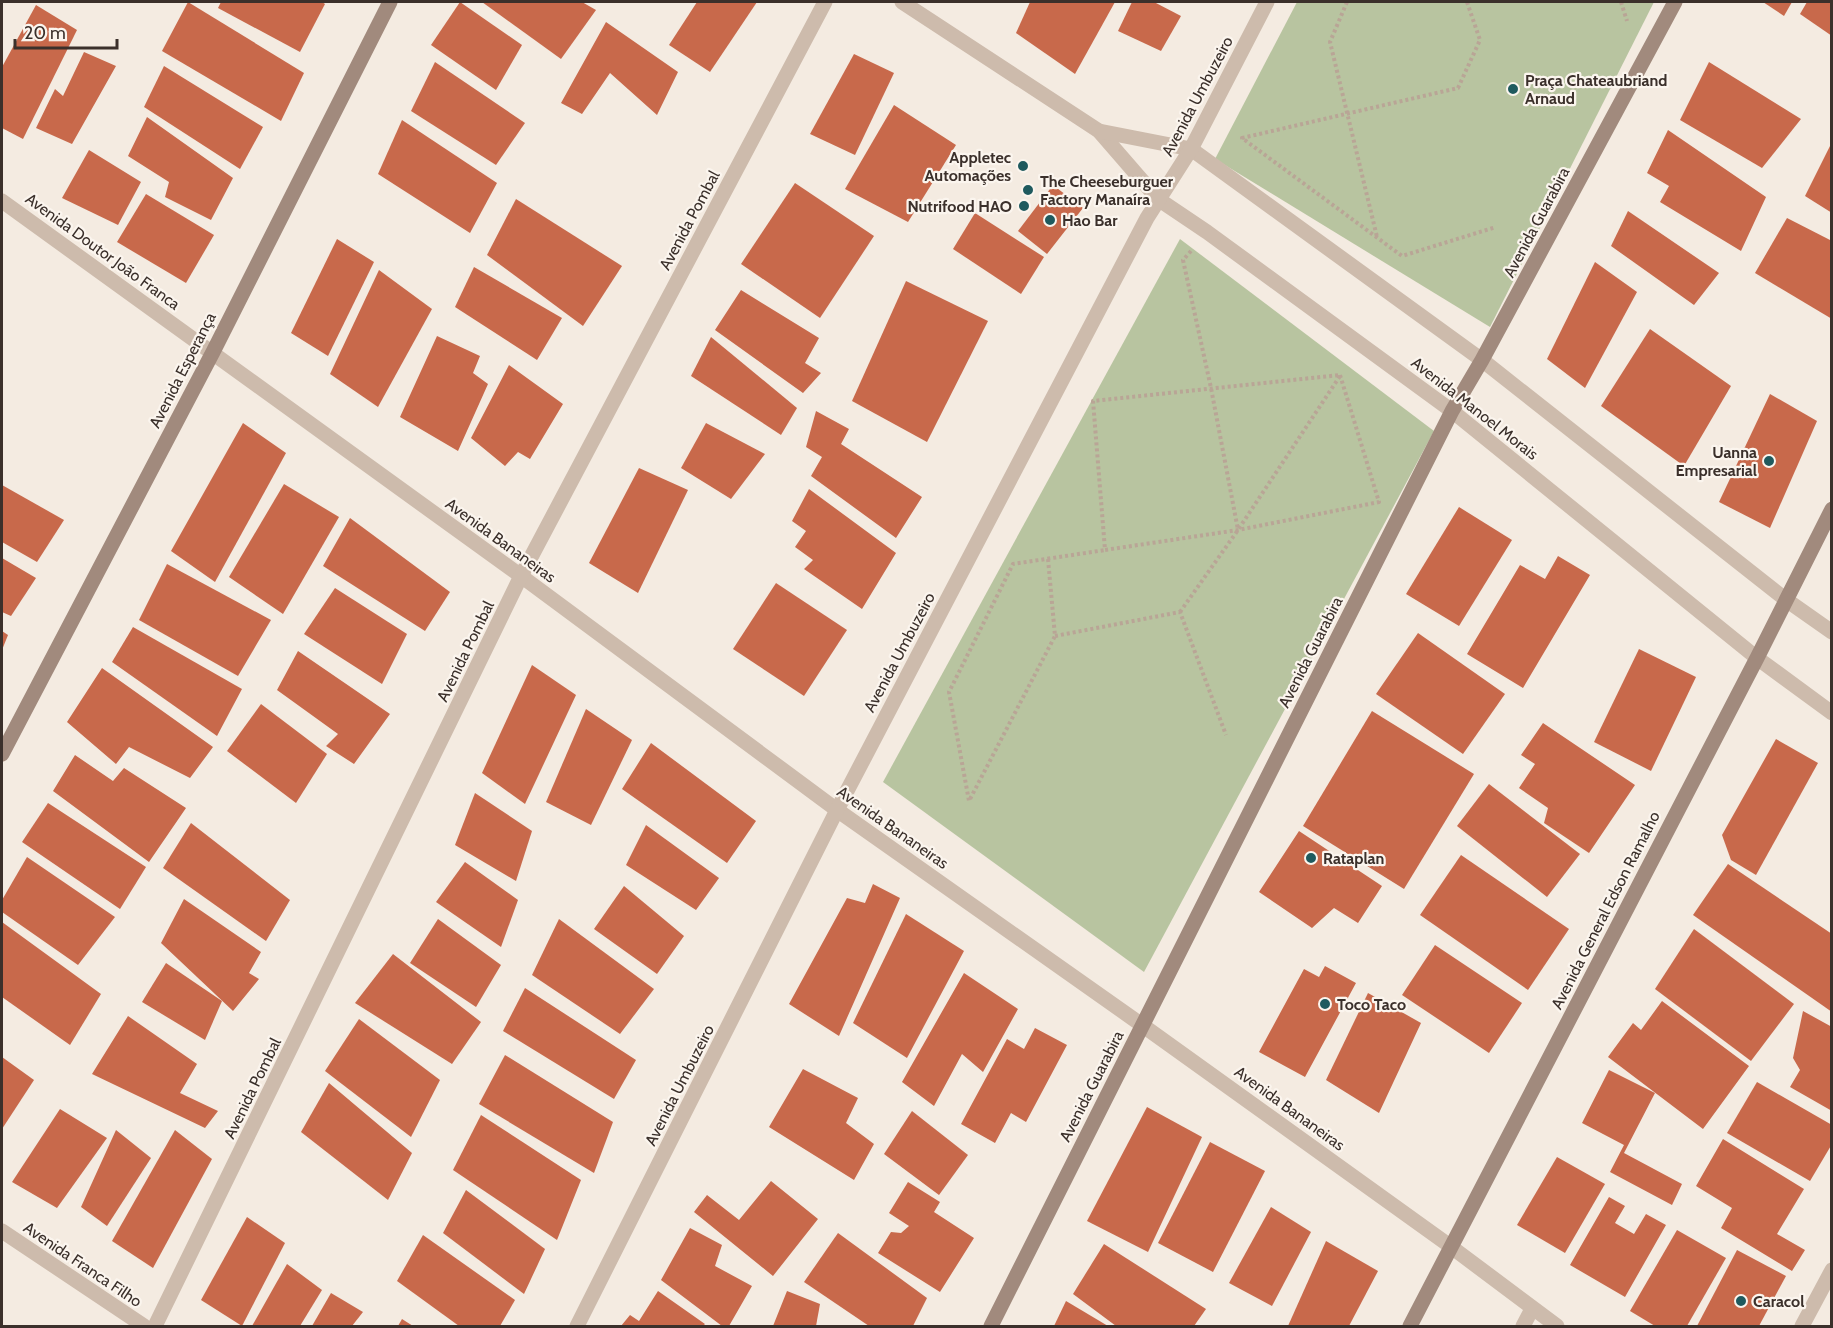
<svg xmlns="http://www.w3.org/2000/svg" width="1833" height="1328" viewBox="0 0 1833 1328" font-family="Cabin,sans-serif">
<rect width="100%" height="100%" fill="#f4ebe1"/>
<g fill="#b8c4a0">
<polygon points="1297,2 1654,2 1490,327 1215,159"/>
<polygon points="1180,239 1434,431 1144,972 883,782"/>
</g>
<g fill="#c8694b">
<polygon points="188,2 304,73 281,121 162,51"/>
<polygon points="221,2 322,2 325,4 300,52 218,8"/>
<polygon points="460,2 522,45 496,90 431,45"/>
<polygon points="482,2 582,2 596,10 561,59"/>
<polygon points="697,2 757,2 710,72 669,45"/>
<polygon points="1030,2 1115,2 1075,74 1016,33"/>
<polygon points="1132,2 1154,2 1181,16 1161,51 1118,31"/>
<polygon points="1763,2 1792,2 1784,16"/>
<polygon points="1807,2 1832,2 1832,36 1800,14"/>
<polygon points="36,5 77,30 23,139 2,128 2,67"/>
<polygon points="606,22 678,72 657,115 610,73 582,114 561,103"/>
<polygon points="84,52 116,66 72,144 36,128 55,89 63,96"/>
<polygon points="854,54 894,73 855,155 810,134"/>
<polygon points="435,62 525,123 496,165 411,111"/>
<polygon points="1709,62 1801,119 1762,168 1680,120"/>
<polygon points="164,66 263,127 240,169 144,107"/>
<polygon points="894,105 956,145 908,222 845,189"/>
<polygon points="147,117 233,178 211,220 165,197 169,182 128,156"/>
<polygon points="402,120 497,183 470,233 378,174"/>
<polygon points="1668,130 1766,197 1741,251 1660,202 1669,186 1647,173"/>
<polygon points="1832,142 1832,213 1805,196"/>
<polygon points="89,150 141,182 118,225 62,198"/>
<polygon points="795,183 874,236 820,318 741,264"/>
<polygon points="1053,185 1083,208 1047,254 1018,231"/>
<polygon points="146,194 214,235 186,283 117,242"/>
<polygon points="516,199 622,266 583,326 487,255"/>
<polygon points="1628,211 1719,273 1694,305 1611,246"/>
<polygon points="975,213 1044,257 1021,294 953,249"/>
<polygon points="1787,218 1832,241 1832,319 1755,273"/>
<polygon points="337,239 374,262 328,356 291,333"/>
<polygon points="1595,262 1637,292 1585,388 1547,359"/>
<polygon points="474,267 562,318 537,360 455,307"/>
<polygon points="379,270 432,309 378,407 330,374"/>
<polygon points="906,281 988,321 927,442 852,401"/>
<polygon points="741,290 819,338 805,363 821,373 803,393 715,330"/>
<polygon points="1650,329 1731,386 1684,466 1601,406"/>
<polygon points="437,336 480,356 473,373 488,384 458,451 400,417"/>
<polygon points="711,337 797,408 781,435 691,376"/>
<polygon points="509,365 563,404 530,459 518,452 505,466 471,438"/>
<polygon points="1770,394 1817,421 1770,528 1719,502"/>
<polygon points="816,411 849,429 841,444 922,497 896,538 811,476 822,457 806,447"/>
<polygon points="243,423 286,453 215,582 171,551"/>
<polygon points="706,423 765,454 731,499 681,468"/>
<polygon points="639,468 688,490 638,593 589,563"/>
<polygon points="284,484 339,517 283,614 229,577"/>
<polygon points="2,485 64,520 37,562 2,542"/>
<polygon points="809,489 896,553 862,609 804,569 813,560 795,547 806,531 792,521"/>
<polygon points="1459,507 1512,540 1459,626 1406,594"/>
<polygon points="350,518 450,592 425,631 323,566"/>
<polygon points="1558,556 1590,575 1523,688 1467,654 1520,565 1545,579"/>
<polygon points="2,558 36,578 11,616 2,612"/>
<polygon points="167,564 271,620 238,676 139,620"/>
<polygon points="776,583 847,630 804,696 733,649"/>
<polygon points="335,588 407,634 382,684 304,634"/>
<polygon points="133,627 242,689 217,736 112,662"/>
<polygon points="2,631 8,635 2,650"/>
<polygon points="1418,633 1505,694 1463,754 1376,694"/>
<polygon points="1639,649 1696,677 1651,771 1594,742"/>
<polygon points="298,651 390,714 354,764 326,746 338,734 277,690"/>
<polygon points="532,665 576,695 525,804 482,773"/>
<polygon points="102,668 213,747 190,778 129,747 116,764 67,722"/>
<polygon points="261,704 327,754 296,803 227,751"/>
<polygon points="586,709 632,740 591,825 546,802"/>
<polygon points="1372,711 1474,774 1404,889 1303,826"/>
<polygon points="1543,723 1635,785 1589,853 1544,823 1548,808 1519,788 1535,764 1521,755"/>
<polygon points="1776,739 1818,763 1756,875 1731,860 1722,835"/>
<polygon points="651,743 756,821 727,863 622,789"/>
<polygon points="75,755 113,781 124,768 186,808 149,862 53,791"/>
<polygon points="1489,784 1580,854 1547,897 1457,826"/>
<polygon points="475,793 532,831 516,881 455,845"/>
<polygon points="48,803 146,867 120,909 22,842"/>
<polygon points="191,823 290,900 266,941 163,868"/>
<polygon points="646,825 719,878 696,910 626,865"/>
<polygon points="1299,831 1382,886 1358,923 1334,908 1312,928 1259,892"/>
<polygon points="1461,855 1569,929 1528,990 1420,915"/>
<polygon points="27,857 115,917 78,965 2,912 2,900"/>
<polygon points="465,862 518,900 501,947 436,902"/>
<polygon points="1728,864 1832,934 1832,1012 1693,915"/>
<polygon points="873,884 900,898 839,1036 789,1004 847,898 865,903"/>
<polygon points="624,886 684,936 657,974 594,929"/>
<polygon points="184,899 261,952 249,973 259,979 233,1011 161,943"/>
<polygon points="906,914 964,951 907,1058 853,1023"/>
<polygon points="438,919 501,965 476,1007 410,963"/>
<polygon points="559,919 654,989 620,1034 532,975"/>
<polygon points="2,922 101,994 70,1045 2,997"/>
<polygon points="1694,929 1794,1004 1751,1061 1655,989"/>
<polygon points="1435,945 1522,1003 1489,1053 1402,995"/>
<polygon points="393,954 481,1022 452,1064 355,1003"/>
<polygon points="166,963 222,1001 205,1040 142,1002"/>
<polygon points="1325,966 1356,983 1305,1077 1259,1052 1304,969 1319,977"/>
<polygon points="964,973 1018,1009 983,1072 962,1054 934,1106 902,1082"/>
<polygon points="525,988 636,1060 614,1099 503,1031"/>
<polygon points="1368,993 1421,1023 1379,1113 1326,1080"/>
<polygon points="1662,1001 1749,1066 1703,1129 1608,1057 1633,1023 1641,1030"/>
<polygon points="1803,1011 1832,1027 1832,1111 1790,1087 1800,1070 1793,1058"/>
<polygon points="128,1016 197,1064 180,1093 218,1111 205,1128 92,1074"/>
<polygon points="359,1019 440,1080 411,1137 325,1071"/>
<polygon points="1035,1028 1067,1045 1026,1122 1011,1113 995,1143 961,1124 1007,1039 1024,1049"/>
<polygon points="505,1055 613,1122 594,1173 479,1104"/>
<polygon points="2,1057 34,1080 2,1129"/>
<polygon points="803,1069 858,1098 846,1123 874,1144 854,1180 769,1127"/>
<polygon points="1609,1070 1655,1093 1624,1153 1682,1184 1672,1205 1610,1172 1624,1145 1582,1123"/>
<polygon points="1757,1082 1832,1125 1832,1144 1810,1181 1727,1133"/>
<polygon points="329,1083 412,1153 388,1200 301,1132"/>
<polygon points="1147,1107 1202,1137 1148,1252 1087,1221"/>
<polygon points="60,1109 107,1138 57,1208 12,1182"/>
<polygon points="912,1111 968,1155 939,1195 884,1154"/>
<polygon points="481,1115 581,1180 557,1240 453,1170"/>
<polygon points="116,1130 151,1158 107,1226 81,1207"/>
<polygon points="175,1130 212,1159 153,1268 112,1241"/>
<polygon points="1723,1139 1804,1189 1777,1234 1805,1250 1792,1271 1721,1228 1732,1208 1696,1186"/>
<polygon points="1210,1142 1265,1171 1213,1272 1158,1243"/>
<polygon points="1557,1157 1605,1184 1565,1253 1517,1225"/>
<polygon points="771,1181 818,1219 773,1276 694,1212 707,1195 739,1220"/>
<polygon points="908,1182 940,1202 934,1212 974,1238 940,1292 878,1253 891,1232 901,1233 909,1226 889,1213"/>
<polygon points="466,1190 545,1249 524,1294 443,1233"/>
<polygon points="1609,1197 1625,1206 1615,1223 1634,1234 1646,1214 1666,1225 1625,1297 1570,1265"/>
<polygon points="1271,1207 1311,1232 1272,1306 1229,1283"/>
<polygon points="247,1217 285,1243 242,1326 201,1300"/>
<polygon points="690,1228 722,1245 715,1266 752,1286 729,1326 722,1326 661,1280"/>
<polygon points="1677,1230 1726,1258 1687,1326 1655,1326 1630,1311"/>
<polygon points="838,1233 927,1298 913,1326 869,1326 804,1282"/>
<polygon points="423,1235 515,1300 500,1326 459,1326 397,1281"/>
<polygon points="1326,1241 1378,1271 1349,1326 1288,1326"/>
<polygon points="1104,1244 1206,1309 1194,1326 1116,1326 1073,1294"/>
<polygon points="1737,1250 1786,1276 1759,1326 1697,1326"/>
<polygon points="287,1264 322,1290 300,1326 252,1326"/>
<polygon points="658,1291 705,1324 703,1326 621,1326 630,1315 639,1321"/>
<polygon points="787,1291 820,1304 816,1326 773,1326"/>
<polygon points="331,1293 363,1312 352,1326 312,1326"/>
<polygon points="1066,1301 1108,1326 1054,1326"/>
<polygon points="402,1319 413,1326 398,1326"/>
</g>
<g fill="none" stroke-linecap="round" stroke-linejoin="round">
<g stroke="#b9a596" stroke-width="4" stroke-dasharray="3 3" stroke-linecap="butt">
<polyline points="1347,2 1330,42 1377,237"/>
<polyline points="1467,2 1480,40 1458,88 1242,138 1402,256 1496,227"/>
<polyline points="1621,2 1627,21"/>
<polyline points="1191,251 1183,260 1211,388 1238,530"/>
<polygon points="1340,375 1379,502 1238,530 1105,550 1093,401"/>
<polyline points="1048,559 1055,636 969,801 949,692 1013,564 1105,550"/>
<polyline points="1180,612 1238,530 1340,376"/>
<polyline points="1055,636 1180,612 1226,735"/>
</g>
<polyline stroke="#cdbbac" stroke-width="15" points="1523,1326 1532,1309"/>
<g stroke="#cdbbac" stroke-width="15">
<polyline points="902,2 1099,131 1158,199 1207,232 1452,411 1757,658 1832,713"/>
<polyline points="1099,131 1191,149 1482,360 1785,599 1832,632"/>
<polyline points="2,201 521,576 837,810 1142,1025 1450,1246 1557,1326"/>
<polyline points="2,1231 144,1326"/>
<polyline points="155,1326 521,576 825,2"/>
<polyline points="577,1326 837,810 1147,218 1191,149 1267,2"/>
<polyline points="1802,1326 1832,1270"/>
</g>
<g stroke="#a18a7d" stroke-width="15">
<polyline points="2,754 213,352 390,2"/>
<polyline points="991,1326 1452,411 1482,360 1675,2"/>
<polyline points="1410,1326 1757,658 1832,509"/>
</g>
</g>
<g fill="#1f5a5e" stroke="#fbf5ee" stroke-width="2">
<circle cx="1513" cy="89" r="6"/>
<circle cx="1023" cy="166" r="6"/>
<circle cx="1028" cy="190" r="6"/>
<circle cx="1024" cy="206" r="6"/>
<circle cx="1050" cy="220" r="6"/>
<circle cx="1769" cy="461" r="6"/>
<circle cx="1311" cy="858" r="6"/>
<circle cx="1325" cy="1004" r="6"/>
<circle cx="1741" cy="1301" r="6"/>
</g>
<g text-anchor="middle" stroke-width="4.5" stroke-linejoin="round" paint-order="stroke">
<g font-size="16" font-weight="bold" fill="#3b302b" stroke="#fbf5ee" text-anchor="start">
<text x="1525" y="86">Praça Chateaubriand<tspan x="1525" dy="18">Arnaud</tspan></text>
<text x="1011" y="163" text-anchor="end">Appletec<tspan x="1011" dy="18">Automações</tspan></text>
<text x="1040" y="187">The Cheeseburguer<tspan x="1040" dy="18">Factory Manaíra</tspan></text>
<text x="1012" y="212" text-anchor="end">Nutrifood HAO</text>
<text x="1062" y="226">Hao Bar</text>
<text x="1757" y="458" text-anchor="end">Uanna<tspan x="1757" dy="18">Empresarial</tspan></text>
<text x="1323" y="864">Rataplan</text>
<text x="1337" y="1010">Toco Taco</text>
<text x="1753" y="1307">Caracol</text>
</g>
<g font-size="16" fill="#3b302b" stroke="#fbf5ee">
<text transform="translate(1197 96) rotate(-62)" y="6">Avenida Umbuzeiro</text>
<text transform="translate(689 220) rotate(-62)" y="6">Avenida Pombal</text>
<text transform="translate(1536 222) rotate(-62)" y="6">Avenida Guarabira</text>
<text transform="translate(103 251) rotate(36)" y="6">Avenida Doutor João Franca</text>
<text transform="translate(182 370) rotate(-63)" y="6">Avenida Esperança</text>
<text transform="translate(1475 408) rotate(38)" y="6">Avenida Manoel Morais</text>
<text transform="translate(501 540) rotate(36)" y="6">Avenida Bananeiras</text>
<text transform="translate(465 651) rotate(-64)" y="6">Avenida Pombal</text>
<text transform="translate(899 652) rotate(-62)" y="6">Avenida Umbuzeiro</text>
<text transform="translate(1310 652) rotate(-63)" y="6">Avenida Guarabira</text>
<text transform="translate(893 827) rotate(35)" y="6">Avenida Bananeiras</text>
<text transform="translate(1605 910) rotate(-63)" y="6">Avenida General Edson Ramalho</text>
<text transform="translate(679 1085) rotate(-63)" y="6">Avenida Umbuzeiro</text>
<text transform="translate(1091 1086) rotate(-63)" y="6">Avenida Guarabira</text>
<text transform="translate(252 1088) rotate(-64)" y="6">Avenida Pombal</text>
<text transform="translate(1290 1108) rotate(36)" y="6">Avenida Bananeiras</text>
<text transform="translate(83 1264) rotate(34)" y="6">Avenida Franca Filho</text>
</g>
</g>
<rect width="1833" height="1328" fill="none" stroke="#3b302b" stroke-width="6"/>
<path d="M15 39v9h102v-9" fill="none" stroke="#3b302b" stroke-width="3"/>
<text x="24" y="39" font-size="18" fill="#3b302b" stroke="#fbf5ee" stroke-width="4.5" paint-order="stroke">20 m</text>
</svg>
